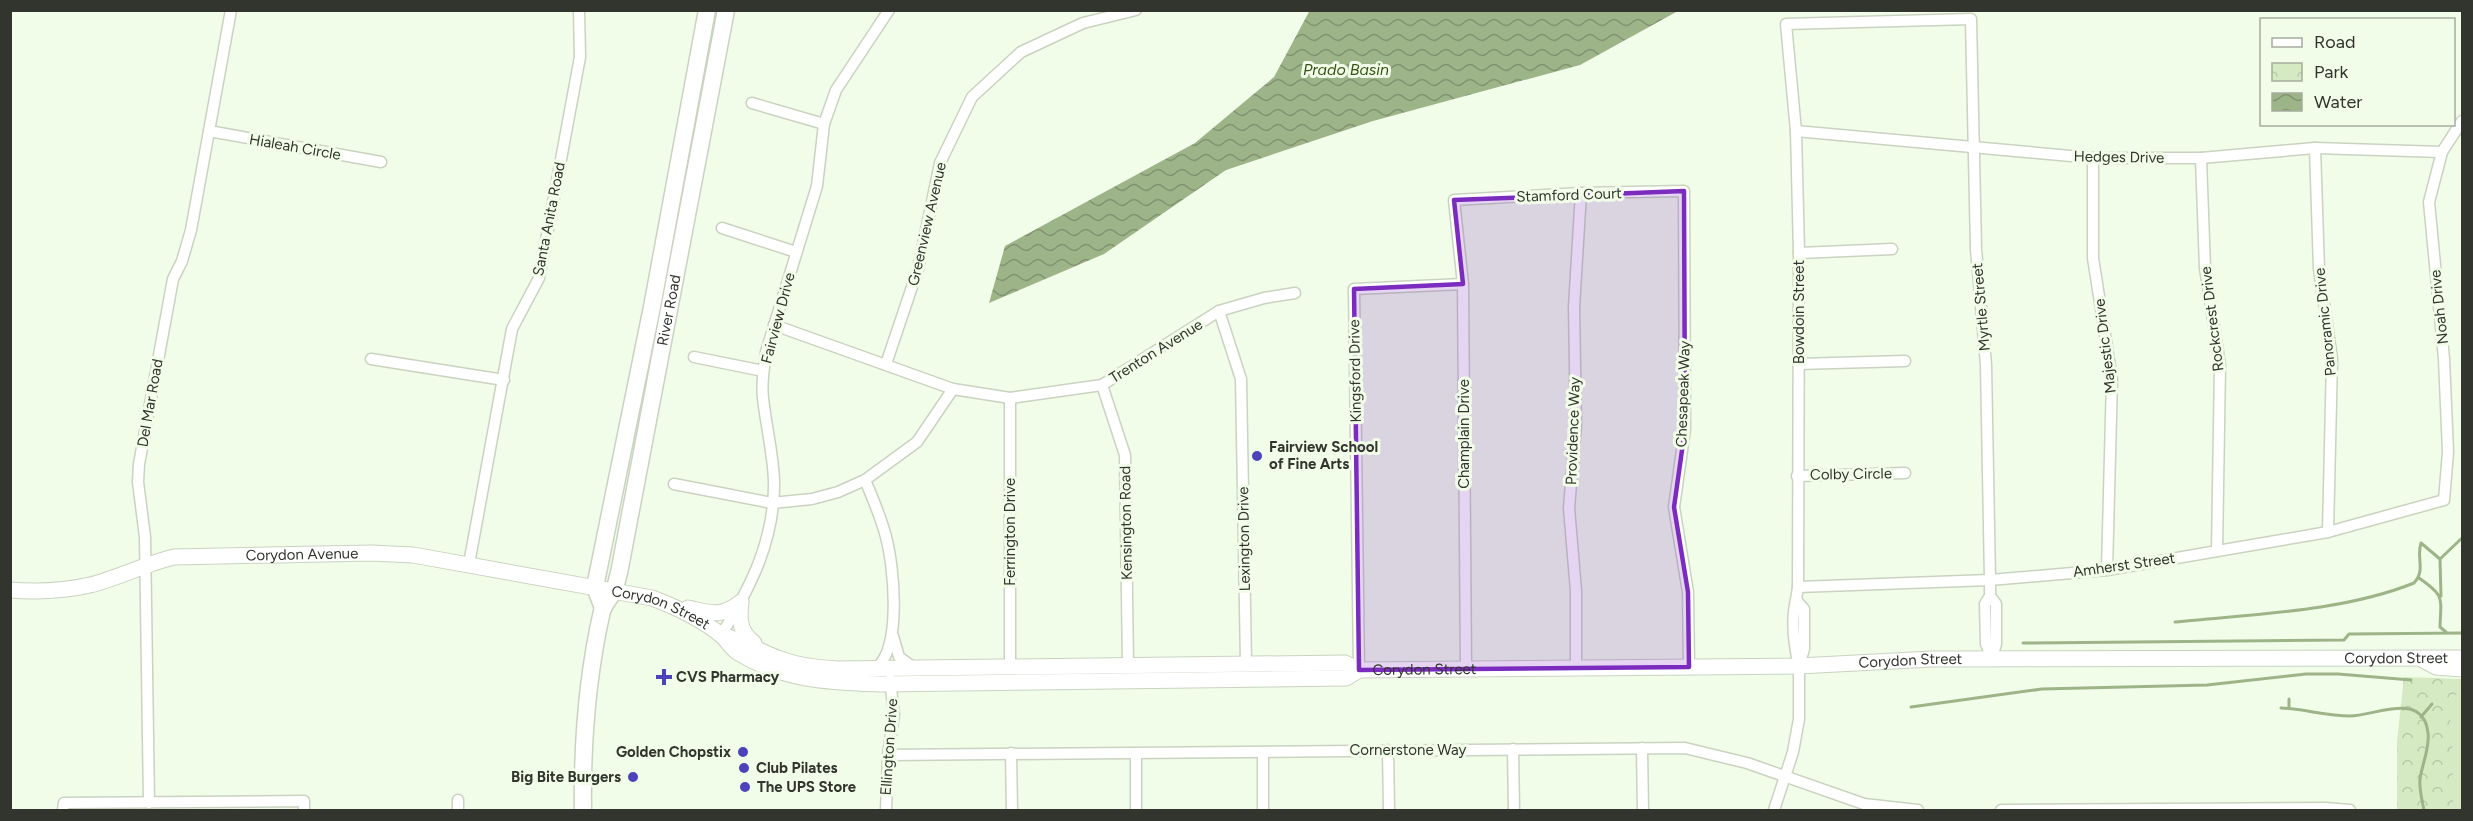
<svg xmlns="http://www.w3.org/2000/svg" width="2473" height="821" viewBox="0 0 2473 821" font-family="Figtree,sans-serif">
<defs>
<pattern id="park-crowns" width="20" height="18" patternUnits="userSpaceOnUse" patternTransform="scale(1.5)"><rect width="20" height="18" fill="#d5eac3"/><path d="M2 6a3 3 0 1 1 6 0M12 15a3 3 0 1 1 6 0" fill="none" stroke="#b7c9a8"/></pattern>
<pattern id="water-waves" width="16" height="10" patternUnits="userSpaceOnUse" patternTransform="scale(1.5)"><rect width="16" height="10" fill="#9db488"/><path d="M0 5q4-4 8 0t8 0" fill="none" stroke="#819370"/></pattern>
</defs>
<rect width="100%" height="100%" fill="#f2fde9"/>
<polygon fill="url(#park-crowns)" points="2404,677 2462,679 2462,810 2397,810 2397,741"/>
<polygon fill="#d5eac3" points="2462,693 2462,810 2453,810 2452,727 2446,703 2451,696"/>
<polygon fill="url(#water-waves)" points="1310,10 1678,11 1580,65 1373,121 1226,170 1104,254 989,303 1005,246 1195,143 1274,77"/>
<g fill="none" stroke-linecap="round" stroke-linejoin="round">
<g stroke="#9db488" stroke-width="3">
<polyline points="2440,559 2441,596"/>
<path d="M2419 578C2445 596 2441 597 2440 627L2446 632"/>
<path d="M2175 622C2252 614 2342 612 2414 583 2426 570 2416 558 2421 543L2440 559 2462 538"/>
<polyline points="2023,643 2344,640 2349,634 2462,633"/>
<polyline points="2289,699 2289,708"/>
<polyline points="1911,707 2042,689 2207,685 2306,674 2338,674 2411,680"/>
<path d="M2281 708C2304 709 2327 716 2350 716 2375 716 2423 690 2428 733 2430 748 2422 764 2420 779 2419 789 2422 800 2424 810"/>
<polyline points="2421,717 2432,704"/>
</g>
<g stroke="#c9d3c0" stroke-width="13">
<g id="minor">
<polyline points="752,103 824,124"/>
<polyline points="209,131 381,162"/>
<polyline points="1796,131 2093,158 2201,158 2315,148 2442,152"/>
<polyline points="2315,148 2319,269 2332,359 2328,532"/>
<polyline points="2093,158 2093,258 2112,379 2107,570"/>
<polyline points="2201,158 2205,268 2220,365 2217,551"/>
<polyline points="722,228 796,252"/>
<polyline points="1799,253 1892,249"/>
<polyline points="1219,311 1241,379 1246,663"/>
<polyline points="774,325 953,389 1010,398 1102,385 1219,311 1264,298 1295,293"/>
<polyline points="694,357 763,371"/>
<polyline points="371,359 504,380"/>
<polyline points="886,364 918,269 940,163 972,97 1021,52 1083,23 1136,10"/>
<polyline points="1798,364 1905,361"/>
<polyline points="1102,385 1125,455 1128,665"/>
<polyline points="1010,398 1010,665"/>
<polyline points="1797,476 1905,473"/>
<path d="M865 480C873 499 881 517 886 537 894 567 902 648 876 668L879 670"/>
<polyline points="674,484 772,503 812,499 838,492 865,480 917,442 953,389"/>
<polyline points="469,564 512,329 539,278 580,57 579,10"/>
<polyline points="1798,587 1990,580 2107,570 2328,532 2444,500 2448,452 2444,359 2429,202 2442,152 2462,121"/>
<polyline points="1990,596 1996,604 1996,644 1992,658"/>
<path d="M721 635C751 587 775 539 774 481 773 453 766 426 763 398 761 383 764 367 766 352L817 186 824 124 836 90 889 10"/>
<polyline points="893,636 899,657 913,667"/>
<path d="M1799 666C1795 649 1792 630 1794 612 1795 603 1797 596 1798 587L1799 253 1796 131 1786 24 1971 19 1976 249 1986 365 1990 580V596L1985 604 1986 644 1992 658"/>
<polyline points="1576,668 1576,591 1569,508 1576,424 1574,307 1581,193"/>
<polyline points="1466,669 1463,284 1454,200 1581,193 1684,191 1685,429 1674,507 1688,592 1689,667"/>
<polyline points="1359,670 1354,289 1463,284"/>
<polyline points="1642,748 1643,810"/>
<polyline points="1513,749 1514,810"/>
<polyline points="1388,750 1389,810"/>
<polyline points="1263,752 1263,810"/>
<polyline points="1011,753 1012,810"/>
<polyline points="1136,754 1136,810"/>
<polyline points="888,755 1685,748 1747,763 1864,804 1918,810"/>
<polyline points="458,800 458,810"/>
<polyline points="149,803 145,537 138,482 139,464 173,279 182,261 191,230 231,10"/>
<polyline points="63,810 64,803 304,801 304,810"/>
<polyline points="886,810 888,755 894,714 890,680"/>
<polyline points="1774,810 1793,752 1799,719 1799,666 1804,649 1804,609 1797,601"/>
<polyline points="2001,810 2325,808 2350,810"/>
</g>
</g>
<g stroke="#c9d3c0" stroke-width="17">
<g id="secondary">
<path id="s1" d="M10 590C37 592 64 591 90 585 118 578 145 564 174 557L371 553 413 555 652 598C676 607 701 619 721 635 727 640 731 648 737 652 784 681 828 682 880 684L1346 678 1359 670"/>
<path d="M741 602C739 620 739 631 754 643"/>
<path d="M688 608C712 613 720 618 741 602"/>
<path id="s2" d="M721 635C742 640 758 651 778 658 797 666 818 668 838 669L1345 663 1359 670 1799 666 1932 659 2462 658"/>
<polyline points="2423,660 2436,667 2462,669"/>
</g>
</g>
<g stroke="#c9d3c0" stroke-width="19">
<g id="primary">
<polyline points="603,608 595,587 652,307 707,10"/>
<path id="s3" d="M583 810C582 744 587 677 602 611 604 604 610 598 614 591 616 586 617 579 619 573L726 10"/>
</g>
</g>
<use href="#minor" stroke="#fff" stroke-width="10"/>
<use href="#secondary" stroke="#fff" stroke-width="15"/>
<use href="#primary" stroke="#fff" stroke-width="16"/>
</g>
<path fill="#7b2cbf" fill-opacity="0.2" stroke="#7b2cbf" stroke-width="4.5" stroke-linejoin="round" d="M1684 191 1685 429 1674 507 1688 592 1689 667 1359 670 1354 289 1463 284 1454 200Z"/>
<g fill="#4c42b9" stroke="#f2fde9" stroke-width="2">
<circle cx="1257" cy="456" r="6"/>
<path d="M661 668h6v6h6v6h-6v6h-6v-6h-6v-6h6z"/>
<circle cx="743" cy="752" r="6"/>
<circle cx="744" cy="768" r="6"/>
<circle cx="633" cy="777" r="6"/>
<circle cx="745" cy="787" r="6"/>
</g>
<g text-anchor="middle" stroke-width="6" stroke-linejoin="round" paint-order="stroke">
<g font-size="15" fill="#31352d" stroke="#f2fde9">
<text transform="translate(295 147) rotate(10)" y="5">Hialeah Circle</text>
<text transform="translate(2119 157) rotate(1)" y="5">Hedges Drive</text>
<text transform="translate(1569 195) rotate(-2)" y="5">Stamford Court</text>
<text transform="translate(549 219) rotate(-79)" y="5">Santa Anita Road</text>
<text transform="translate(927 224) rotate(-77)" y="5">Greenview Avenue</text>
<text transform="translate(1981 307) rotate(-95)" y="5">Myrtle Street</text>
<text transform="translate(2439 307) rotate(-96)" y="5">Noah Drive</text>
<text dy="5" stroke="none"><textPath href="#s3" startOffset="510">River Road</textPath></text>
<text transform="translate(1799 312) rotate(-90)" y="5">Bowdoin Street</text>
<text transform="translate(778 318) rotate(-75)" y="5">Fairview Drive</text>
<text transform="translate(2212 319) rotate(-97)" y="5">Rockcrest Drive</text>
<text transform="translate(2325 322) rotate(-96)" y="5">Panoramic Drive</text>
<text transform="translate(2105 346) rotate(-97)" y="5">Majestic Drive</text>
<text transform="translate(1156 351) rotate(-32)" y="5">Trenton Avenue</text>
<text transform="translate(1355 371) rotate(-91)" y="5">Kingsford Drive</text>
<text transform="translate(1683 394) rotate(-88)" y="5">Chesapeak Way</text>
<text transform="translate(150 403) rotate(-80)" y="5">Del Mar Road</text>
<text transform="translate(1573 431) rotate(-88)" y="5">Providence Way</text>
<text transform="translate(1464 434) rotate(-90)" y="5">Champlain Drive</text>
<text transform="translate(1851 474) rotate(-1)" y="5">Colby Circle</text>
<text transform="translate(1126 523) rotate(-91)" y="5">Kensington Road</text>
<text transform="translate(1010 532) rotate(-90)" y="5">Ferrington Drive</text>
<text transform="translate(1244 539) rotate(-91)" y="5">Lexington Drive</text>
<text dy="5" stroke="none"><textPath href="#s1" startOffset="297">Corydon Avenue</textPath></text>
<text transform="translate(2124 565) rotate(-8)" y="5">Amherst Street</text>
<text dy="5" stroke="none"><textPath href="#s1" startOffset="662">Corydon Street</textPath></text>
<text dy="5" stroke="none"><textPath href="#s2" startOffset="1683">Corydon Street</textPath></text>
<text dy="5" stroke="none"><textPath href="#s2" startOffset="1197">Corydon Street</textPath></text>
<text dy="5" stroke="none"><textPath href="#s2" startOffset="711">Corydon Street</textPath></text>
<text transform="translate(889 747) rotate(-86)" y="5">Ellington Drive</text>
<text x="1408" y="755">Cornerstone Way</text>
</g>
<g font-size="15" font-weight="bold" fill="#31352d" stroke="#f2fde9" text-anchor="start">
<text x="1269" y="452">Fairview School<tspan x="1269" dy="17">of Fine Arts</tspan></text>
<text x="676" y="682">CVS Pharmacy</text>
<text x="731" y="757" text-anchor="end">Golden Chopstix</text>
<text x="756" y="773">Club Pilates</text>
<text x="621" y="782" text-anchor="end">Big Bite Burgers</text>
<text x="757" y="792">The UPS Store</text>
</g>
<g font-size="16" font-style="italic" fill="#365313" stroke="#f2fde9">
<text x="1346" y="75">Prado Basin</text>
</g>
</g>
<rect width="2473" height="821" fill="none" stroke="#31352d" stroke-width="24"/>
<rect x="2260" y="18" width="195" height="108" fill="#f2fde9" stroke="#a5ad9e" stroke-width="1.5"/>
<rect x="2272" y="38" width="30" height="9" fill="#ffffff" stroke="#a5ad9e" stroke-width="1.5"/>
<text x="2314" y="48" font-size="18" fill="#31352d">Road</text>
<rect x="2272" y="63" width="30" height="18" fill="url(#park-crowns)" stroke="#a5ad9e" stroke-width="1.5"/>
<text x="2314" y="78" font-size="18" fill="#31352d">Park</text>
<rect x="2272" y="93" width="30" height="18" fill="url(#water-waves)" stroke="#a5ad9e" stroke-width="1.5"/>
<text x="2314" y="108" font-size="18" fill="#31352d">Water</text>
</svg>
